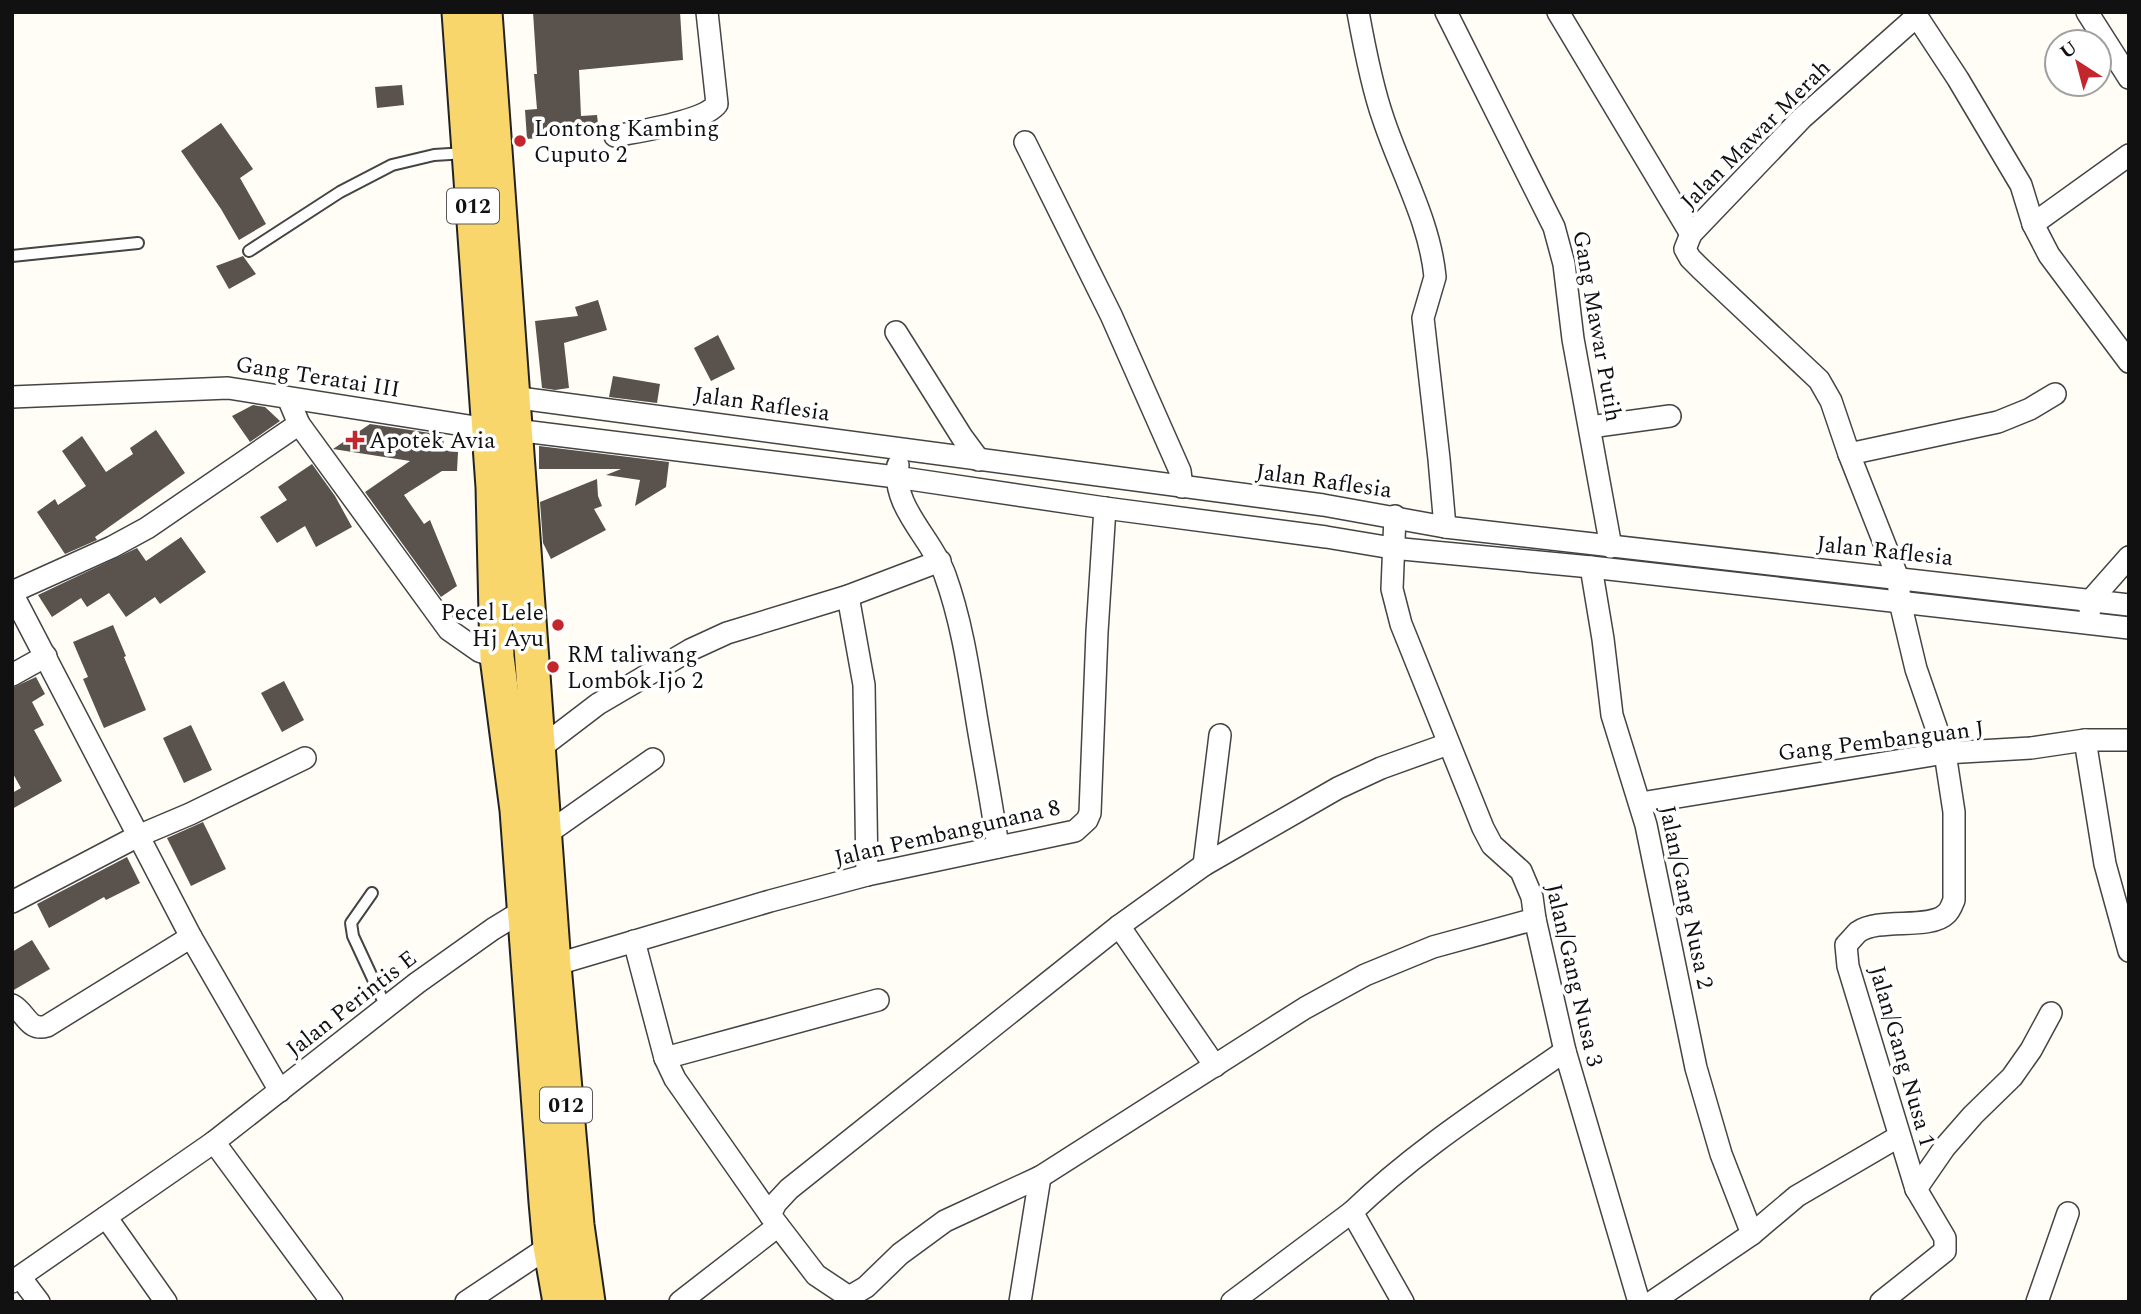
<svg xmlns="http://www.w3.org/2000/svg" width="2141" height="1314" viewBox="0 0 2141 1314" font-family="Spectral,serif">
<rect width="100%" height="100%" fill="#fffdf5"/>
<g fill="#5a524d">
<polygon points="533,12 680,12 683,60 579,70 581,116 597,115 599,132 527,139 525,110 537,109 534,74 537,74"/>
<polygon points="402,85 404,105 377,108 375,87"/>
<polygon points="221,123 253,169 240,178 266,224 239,240 221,209 181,151"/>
<polygon points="243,256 256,274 229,289 216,266"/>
<polygon points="598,300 607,330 564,343 569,388 555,390 542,388 535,321 578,316 575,307"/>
<polygon points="718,335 735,369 711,381 694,348"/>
<polygon points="613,376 660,384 657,403 609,397"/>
<polygon points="253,405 265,407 280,421 250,442 232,416"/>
<polygon points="370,424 444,435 443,450 458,452 457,471 442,471 404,495 424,524 430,520 457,586 441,597 365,492 410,461 333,449"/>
<polygon points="156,430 185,473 95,537 97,540 65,554 37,512 55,499 58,505 86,486 62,451 82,436 106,472 133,454 130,448"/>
<polygon points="539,446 669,462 666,487 635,506 640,480 606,475 621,469 539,469"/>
<polygon points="312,464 335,496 352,527 316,547 305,526 277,543 260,517 287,500 278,487"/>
<polygon points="597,479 598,496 602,506 594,509 606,530 551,559 543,543 540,502"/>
<polygon points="181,537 206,572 160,604 155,597 126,617 109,593 87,607 81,598 52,617 38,595 137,548 146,561"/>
<polygon points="113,625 126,656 124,657 146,710 104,728 83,679 88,677 73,642"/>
<polygon points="36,677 45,694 32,702 44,725 34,730 62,781 12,809 12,793 21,788 12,772 12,688"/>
<polygon points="284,681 304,720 282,732 261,693"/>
<polygon points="191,725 212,770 184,783 163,738"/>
<polygon points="203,822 226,869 191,886 167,838"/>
<polygon points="127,857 140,883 106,900 104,897 49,928 37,904"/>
<polygon points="32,940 50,969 12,991 12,952"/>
</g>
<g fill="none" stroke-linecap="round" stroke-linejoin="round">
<g stroke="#444" stroke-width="14">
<g id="lane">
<polyline points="249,251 340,192 392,165 434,155 466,153"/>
<polyline points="12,256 138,243"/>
<polyline points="372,893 351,923 353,936 386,1007"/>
</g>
</g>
<g stroke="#444" stroke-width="24">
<g id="street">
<path d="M1358 12C1364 45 1372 87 1383 118 1400 170 1430 222 1435 277L1423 318 1439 459 1445 527"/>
<polyline points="1446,12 1554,227 1564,264 1573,339 1611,547"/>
<polyline points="1558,12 1691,234"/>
<polyline points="1914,12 1958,79 2021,185 2033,224 2049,255 2129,362"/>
<polyline points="2087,12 2129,78"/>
<path d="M615 136C639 131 704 122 717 104L707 12"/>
<polyline points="1025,142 1111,315 1180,471 1182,487"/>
<polyline points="2033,224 2129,155"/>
<polyline points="896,332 962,437 979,460"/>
<polyline points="12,397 228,388 488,429"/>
<polyline points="512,397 1323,505 1445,527 2129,605"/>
<polyline points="288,398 299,424 449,630 479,651 497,657"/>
<polyline points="1590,427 1670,416"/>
<polyline points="515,430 896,477 1105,508 1326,537 1392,548 1591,567 2129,628"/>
<polyline points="1849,454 1998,422 2030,409 2055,394"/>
<path d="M898 465C891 507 932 538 945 575 962 622 969 672 977 721 984 763 992 805 998 847"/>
<polyline points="1395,516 1392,589 1401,624 1483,828 1492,845 1521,871 1532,897 1535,919 1565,1051 1639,1302"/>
<polyline points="1591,567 1603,639 1612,715 1646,825 1696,1068 1721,1154 1752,1234"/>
<polyline points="12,592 112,547 147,528 299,424"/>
<polyline points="12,593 191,937 280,1091"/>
<polyline points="848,596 864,685 867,875"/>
<polyline points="2090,610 2091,600 2129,557"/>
<polyline points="12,675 46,656"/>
<polyline points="2085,740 2105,864 2129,951"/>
<polyline points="539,749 598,704 690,650 727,633 848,596 940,561"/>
<polyline points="1641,803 1945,753 2031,748 2085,740 2129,740"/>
<polyline points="545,835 653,759"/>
<polyline points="1204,865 1220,735"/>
<polyline points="12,902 138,836 190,814 305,758"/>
<polyline points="1119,926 1215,1066"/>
<polyline points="634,941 665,1058 675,1079 770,1215 816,1275 849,1297"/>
<polyline points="554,965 770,901 867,875 1075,831 1087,820 1090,813 1097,632 1105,508"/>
<path d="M12 1005C26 1012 28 1032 47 1026L191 937"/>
<polyline points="665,1058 878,1000"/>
<polyline points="214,1142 332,1302"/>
<polyline points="1916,1189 1945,1147 1973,1115 2012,1077 2031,1050 2051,1013"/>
<path d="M1352 1212C1416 1150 1492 1102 1565 1051"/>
<polyline points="770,1215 776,1203 789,1189 1119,926 1204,865 1338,788 1381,768 1448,744"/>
<polyline points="106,1217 166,1302"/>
<polyline points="20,1277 39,1302"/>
<polyline points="12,1282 214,1142 417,983 493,929 524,910"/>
<polyline points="466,1302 550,1246"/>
<polyline points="680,1302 778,1226"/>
<polyline points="849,1302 849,1297 866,1287 900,1254 945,1221 1040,1177 1305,1008 1365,975 1433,947 1535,919"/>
<polyline points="1020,1302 1040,1177"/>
<polyline points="1232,1302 1352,1212 1403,1302"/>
<polyline points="1652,1302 1752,1234 1797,1196 1898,1137"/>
<path d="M1881 1302 1945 1251V1238L1916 1189 1848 966 1846 945C1850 941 1854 936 1858 932 1879 917 1930 930 1946 914 1950 911 1952 905 1954 900V812L1945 753 1916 669 1900 602 1898 578 1849 454 1831 401 1819 380 1701 269 1690 258 1685 249 1691 234 1802 118 1917 16"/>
<polyline points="2037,1302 2068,1213"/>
</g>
</g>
<g stroke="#222" stroke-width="37">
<g id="primary">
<polyline points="459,12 493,487 497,657 517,810 546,1202 550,1246 560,1302"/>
<polyline points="485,12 554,965 577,1225 588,1302"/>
</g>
</g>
<use href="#lane" stroke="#fff" stroke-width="10"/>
<use href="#street" stroke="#fff" stroke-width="21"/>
<use href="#primary" stroke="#f9d66b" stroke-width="33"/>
</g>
<g fill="#c4262e" stroke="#fff" stroke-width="2.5">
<circle cx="520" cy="141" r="7"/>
<path d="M351.5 429.5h7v7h7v7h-7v7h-7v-7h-7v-7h7z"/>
<circle cx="558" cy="625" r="7"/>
<circle cx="553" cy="667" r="7"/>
</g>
<g text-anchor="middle" stroke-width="7" stroke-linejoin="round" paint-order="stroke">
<g fill="#fff" stroke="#585858" stroke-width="2">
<rect x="447" y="188.5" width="52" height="35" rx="5"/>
<rect x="540" y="1087.5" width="52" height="35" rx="5"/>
</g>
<g font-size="21" font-weight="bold" fill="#111">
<text x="473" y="213">012</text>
<text x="566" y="1112">012</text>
</g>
<g font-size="23" fill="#111" stroke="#fff" text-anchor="start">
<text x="534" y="136">Lontong Kambing<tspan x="534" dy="26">Cuputo 2</tspan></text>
<text x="369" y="448">Apotek Avia</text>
<text x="544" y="620" text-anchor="end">Pecel Lele<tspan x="544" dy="26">Hj Ayu</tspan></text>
<text x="567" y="662">RM taliwang<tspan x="567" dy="26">Lombok Ijo 2</tspan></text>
</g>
<g font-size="23" fill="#111" stroke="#fff">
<text transform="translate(1755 134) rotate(-45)" y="8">Jalan Mawar Merah</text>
<text transform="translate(1598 326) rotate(80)" y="8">Gang Mawar Putih</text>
<text transform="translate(318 376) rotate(9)" y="8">Gang Teratai III</text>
<text transform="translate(762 403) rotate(8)" y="8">Jalan Raflesia</text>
<text transform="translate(1324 480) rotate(8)" y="8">Jalan Raflesia</text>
<text transform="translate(1885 550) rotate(6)" y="8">Jalan Raflesia</text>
<text transform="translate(1881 740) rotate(-7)" y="8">Gang Pembanguan J</text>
<text transform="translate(947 832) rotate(-13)" y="8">Jalan Pembangunana 8</text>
<text transform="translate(1687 897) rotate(78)" y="8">Jalan/Gang Nusa 2</text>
<text transform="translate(1575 975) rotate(77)" y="8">Jalan/Gang Nusa 3</text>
<text transform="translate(351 1003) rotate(-38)" y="8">Jalan Perintis E</text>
<text transform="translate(1903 1056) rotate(74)" y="8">Jalan/Gang Nusa 1</text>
</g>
</g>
<rect width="2141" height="1314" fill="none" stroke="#111111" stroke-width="28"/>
<g transform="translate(2078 63) rotate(324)"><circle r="33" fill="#ffffff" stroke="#a0a0a0" stroke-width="2"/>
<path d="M0-5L12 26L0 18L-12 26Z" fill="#c4262e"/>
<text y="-10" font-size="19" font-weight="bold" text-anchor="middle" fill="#111111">U</text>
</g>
</svg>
